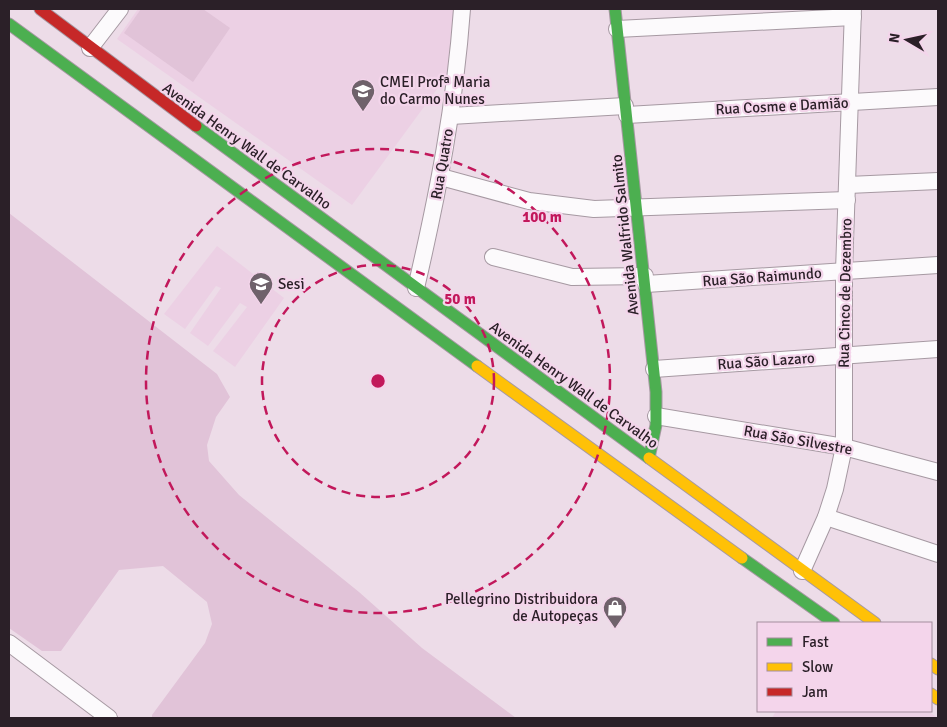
<svg xmlns="http://www.w3.org/2000/svg" width="947" height="727" viewBox="0 0 947 727" font-family="Signika,sans-serif">
<rect width="100%" height="100%" fill="#eddce8"/>
<g fill="#ecd0e4">
<polygon points="138,9 457,9 451,70 352,205 117,39"/>
<polygon points="217,246 284,298 235,367 213,351 247,307 240,303 208,346 190,333 221,288 216,286 185,329 164,314"/>
<polygon points="776,711 928,711 938,718 772,718"/>
</g>
<g fill="#e1c3d8">
<polygon points="141,9 203,9 230,28 193,82 124,33"/>
<polygon points="9,213 217,374 230,397 216,417 207,445 209,461 239,495 359,592 422,648 516,718 152,718 152,715 205,643 212,624 207,602 163,566 119,570 61,651 42,651 9,628"/>
</g>
<g fill="none" stroke-linecap="round" stroke-linejoin="round">
<g stroke="#a699a2" stroke-width="18">
<g id="street">
<polyline points="617,29 853,17"/>
<polyline points="90,48 120,9"/>
<polyline points="627,115 938,97"/>
<polyline points="451,116 625,106"/>
<polyline points="441,177 529,201 594,209 847,200"/>
<polyline points="848,185 938,181"/>
<polyline points="493,257 572,277 645,276"/>
<polyline points="646,284 938,265"/>
<path d="M416 288C438 193 455 106 462 9"/>
<polyline points="654,369 938,349"/>
<polyline points="656,416 844,447 938,472"/>
<polyline points="826,517 938,554"/>
<polyline points="802,571 826,517 835,489 844,447 844,271 853,9"/>
<polyline points="9,643 109,718"/>
</g>
</g>
<g stroke="#a699a2" stroke-width="13">
<g id="fast">
<polyline points="615,9 656,392 656,425 649,458"/>
<polyline points="9,24 477,366"/>
<polyline points="196,126 649,458"/>
<polyline points="742,558 834,623"/>
</g>
</g>
<g stroke="#a699a2" stroke-width="13">
<g id="slow">
<polyline points="477,366 742,558"/>
<polyline points="649,458 875,623"/>
<polyline points="931,664 938,669"/>
<polyline points="931,694 938,699"/>
</g>
</g>
<g stroke="#a699a2" stroke-width="13">
<polyline id="jam" points="40,9 196,126"/>
</g>
<use href="#street" stroke="#fcfafc" stroke-width="16"/>
<use href="#fast" stroke="#4caf50" stroke-width="11"/>
<use href="#slow" stroke="#ffc107" stroke-width="11"/>
<use href="#jam" stroke="#c62828" stroke-width="11"/>
</g>
<g fill="none" stroke="#c2185b" stroke-width="2.5" stroke-dasharray="9 6">
<circle cx="378" cy="381" r="116"/>
<circle cx="378" cy="381" r="232"/>
</g>
<defs>
<g id="school-pin" transform="scale(1.25)"><path d="M0 17L-7.5 6A9.5 9.5 0 1 1 7.5 6Z" fill="#6f626b" stroke="#f4d5eb"/><path d="M0-5L7-2L0 1L-7-2ZM-4 1L0 2.5L4 1V4Q0 6-4 4Z" fill="#fff"/></g>
<g id="shop-pin" transform="scale(1.25)"><path d="M0 17L-7.5 6A9.5 9.5 0 1 1 7.5 6Z" fill="#6f626b" stroke="#f4d5eb"/><path d="M-5-2.5h2.3a2.7 3.5 0 0 1 5.4 0H5L5.5 6h-11ZM-1.5-2.5h3a1.5 2.3 0 0 0-3 0Z" fill="#fff"/></g>
</defs>
<g fill-rule="evenodd">
<use href="#school-pin" x="363" y="91"/>
<use href="#school-pin" x="261" y="284"/>
<use href="#shop-pin" x="615" y="608"/>
</g>
<g text-anchor="middle" stroke-width="4.5" stroke-linejoin="round" paint-order="stroke">
<g font-size="15" fill="#2b2028" stroke="#f4d5eb" text-anchor="start">
<text x="380" y="87">CMEI Profª Maria<tspan x="380" dy="17">do Carmo Nunes</tspan></text>
<text x="278" y="289">Sesi</text>
<text x="598" y="604" text-anchor="end">Pellegrino Distribuidora<tspan x="598" dy="17">de Autopeças</tspan></text>
</g>
<g font-size="15" fill="#2b2028" stroke="#f4d5eb">
<text transform="translate(782 106) rotate(-3)" y="5">Rua Cosme e Damião</text>
<text transform="translate(247 146) rotate(36)" y="5">Avenida Henry Wall de Carvalho</text>
<text transform="translate(442 164) rotate(-80)" y="5">Rua Quatro</text>
<text transform="translate(625 235) rotate(-96)" y="5">Avenida Walfrido Salmito</text>
<text transform="translate(762 277) rotate(-4)" y="5">Rua São Raimundo</text>
<text transform="translate(845 293) rotate(-89)" y="5">Rua Cinco de Dezembro</text>
<text transform="translate(766 361) rotate(-4)" y="5">Rua São Lazaro</text>
<text transform="translate(574 385) rotate(36)" y="5">Avenida Henry Wall de Carvalho</text>
<text transform="translate(798 440) rotate(10)" y="5">Rua São Silvestre</text>
</g>
</g>
<circle cx="378" cy="381" r="8" fill="#c2185b" stroke="#f4d5eb" stroke-width="2.5"/>
<g font-size="15" text-anchor="middle" font-weight="bold" fill="#c2185b" stroke="#f4d5eb" stroke-width="4.5" stroke-linejoin="round" paint-order="stroke">
<text x="542" y="222">100 m</text>
<text x="460" y="304">50 m</text>
</g>
<rect width="947" height="727" fill="none" stroke="#2b2028" stroke-width="20"/>
<rect x="757" y="622" width="175" height="90" fill="#f4d5eb" stroke="#a48d9d"/>
<rect x="767" y="638" width="25" height="8" fill="#4caf50" stroke="#a48d9d"/>
<text x="802" y="647" font-size="15" fill="#2b2028">Fast</text>
<rect x="767" y="663" width="25" height="8" fill="#ffc107" stroke="#a48d9d"/>
<text x="802" y="672" font-size="15" fill="#2b2028">Slow</text>
<rect x="767" y="688" width="25" height="8" fill="#c62828" stroke="#a48d9d"/>
<text x="802" y="697" font-size="15" fill="#2b2028">Jam</text>
<g transform="translate(907 40) rotate(279)" stroke="#f4d5eb" stroke-width="4" paint-order="stroke">
<path d="M0-4L9 19L0 12L-9 19Z" fill="#2b2028"/>
<text y="-8" font-size="14" font-weight="bold" text-anchor="middle" fill="#2b2028">N</text>
</g>
</svg>
